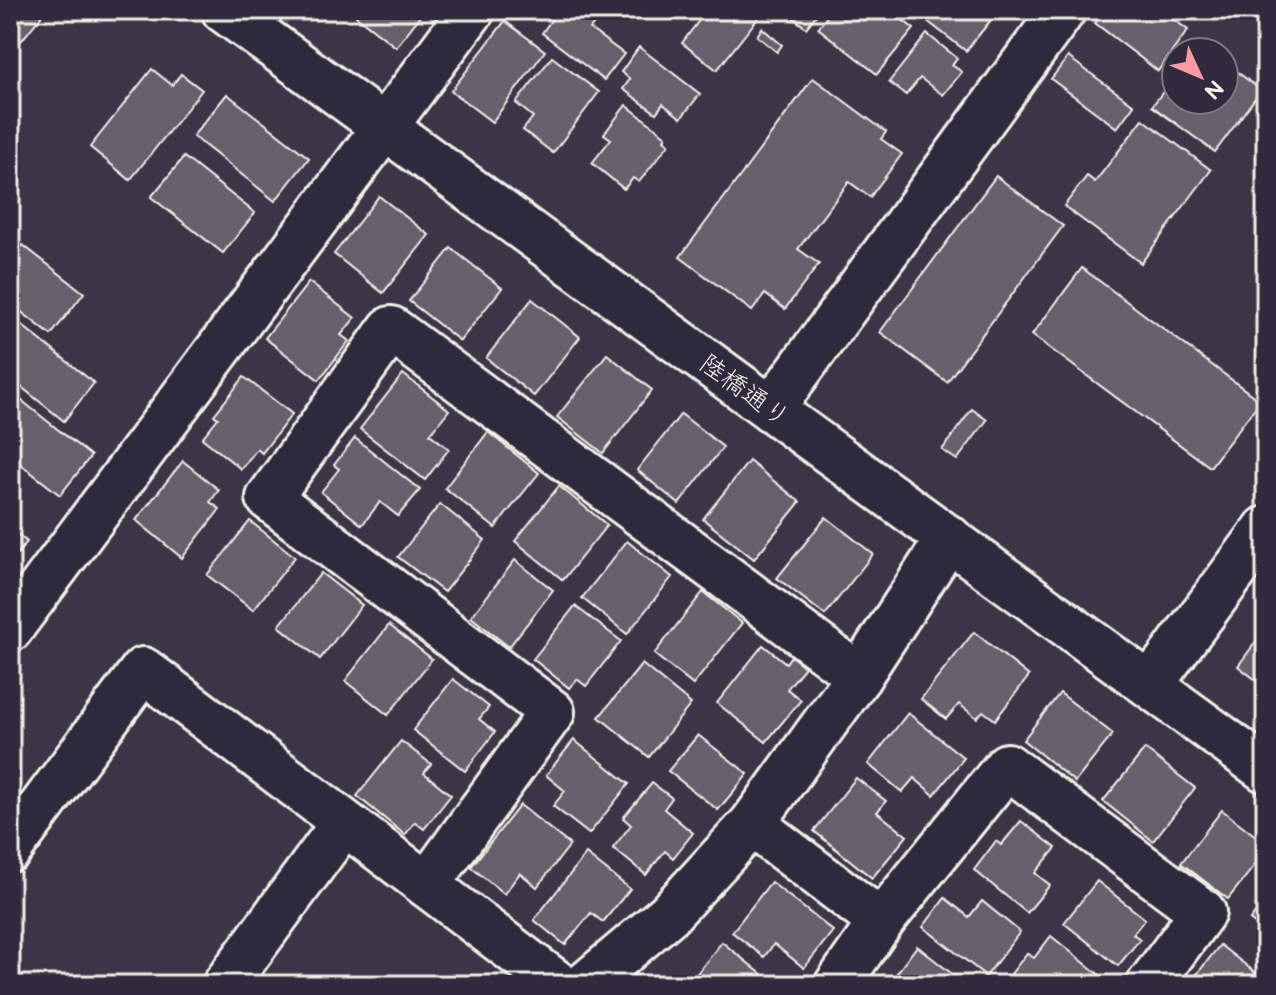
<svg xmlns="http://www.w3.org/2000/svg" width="1276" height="995" viewBox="0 0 1276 995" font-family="'Balsamiq Sans','Klee One',sans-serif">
<rect width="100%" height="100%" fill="#3b3647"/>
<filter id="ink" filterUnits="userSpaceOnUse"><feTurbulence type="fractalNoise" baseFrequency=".0125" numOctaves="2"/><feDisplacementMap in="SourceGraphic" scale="16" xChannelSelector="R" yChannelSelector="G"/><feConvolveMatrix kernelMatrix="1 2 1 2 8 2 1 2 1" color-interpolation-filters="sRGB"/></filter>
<g filter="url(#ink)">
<g fill="#65616c" stroke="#f4f1e8" stroke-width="2">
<polygon points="10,10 46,10 10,55"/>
<polygon points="361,10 425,10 396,47 356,16"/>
<polygon points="552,10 584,10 597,20 590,29 624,54 604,80 542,33 552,19 547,17"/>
<polygon points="707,10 758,10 762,13 717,70 682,43"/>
<polygon points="784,10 820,10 806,28"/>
<polygon points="832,10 890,10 914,29 877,74 818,28"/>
<polygon points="913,10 999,10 966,51"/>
<polygon points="1106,10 1161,10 1188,30 1158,71 1095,23"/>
<polygon points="505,21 545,51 492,122 451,91"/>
<polygon points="762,28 782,45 777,52 757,36"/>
<polygon points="927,34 957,58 952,65 962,72 943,95 920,78 906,95 889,82"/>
<polygon points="639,47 700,94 681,118 663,104 656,113 623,89 630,79 621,72"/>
<polygon points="552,57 599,92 553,153 523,130 533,117 516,103"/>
<polygon points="1068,57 1134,105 1117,128 1051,79"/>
<polygon points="1224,62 1261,90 1215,152 1152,106 1176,75 1176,100 1224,100"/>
<polygon points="152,69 172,85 181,74 202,90 130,180 90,147"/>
<polygon points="813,78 886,132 881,139 902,154 870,197 849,182 798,249 819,264 785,309 765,294 752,311 680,257"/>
<polygon points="227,94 309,158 275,201 193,136"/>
<polygon points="626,105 666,136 664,140 669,144 639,182 633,178 624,189 592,163 611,139 604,134"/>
<polygon points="1143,119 1211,170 1141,263 1064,206 1087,176 1095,182"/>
<polygon points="184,157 255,213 223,253 151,197"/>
<polygon points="996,176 1063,226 947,382 880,332"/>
<polygon points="379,196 429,235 383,293 334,254"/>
<polygon points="23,245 84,293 51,335 10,303 10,262"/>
<polygon points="451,248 502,288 460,341 409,301"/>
<polygon points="1082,268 1260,401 1210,467 1032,335"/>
<polygon points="309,282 355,318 341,335 349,341 319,380 265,338"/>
<polygon points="532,299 580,337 534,396 486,358"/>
<polygon points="14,319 94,383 64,421 10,378 10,324"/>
<polygon points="607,354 652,390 603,453 557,417"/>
<polygon points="403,374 449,410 430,434 449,449 425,480 360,429"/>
<polygon points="244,377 292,414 262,453 257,449 241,469 202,438 218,418 214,415"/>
<polygon points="16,396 91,456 60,495 10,456 10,404"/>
<polygon points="972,409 987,420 957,460 942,450"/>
<polygon points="681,414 723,447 679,504 637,470"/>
<polygon points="488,432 539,473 495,528 445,488"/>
<polygon points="355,438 420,490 398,516 380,502 362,525 321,492 339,469 334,465"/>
<polygon points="183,461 219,490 210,502 220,509 182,558 136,520"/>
<polygon points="749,461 800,502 754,559 703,519"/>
<polygon points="559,486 607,525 563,580 515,541"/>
<polygon points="440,504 485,540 444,592 398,557"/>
<polygon points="826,517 873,554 825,615 777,578"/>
<polygon points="250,521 295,557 253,610 207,575"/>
<polygon points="10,528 27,542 10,563"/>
<polygon points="627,541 672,577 627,634 582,598"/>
<polygon points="515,560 553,590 509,647 471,617"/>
<polygon points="321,573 362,605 320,659 279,626"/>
<polygon points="703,592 742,623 693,685 654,654"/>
<polygon points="575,606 621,641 586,686 577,679 569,688 533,659"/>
<polygon points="389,625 432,659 388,715 345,681"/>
<polygon points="1266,628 1266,688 1238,666"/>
<polygon points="974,632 1029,676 995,720 983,711 977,718 959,704 946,719 921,699"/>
<polygon points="763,645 786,663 791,656 805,667 787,689 801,700 766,742 717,703"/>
<polygon points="642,664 691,704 649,757 599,717"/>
<polygon points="453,679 489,707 479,719 495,732 465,771 413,730"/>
<polygon points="1060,693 1113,734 1075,782 1023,740"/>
<polygon points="908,713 964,758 934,795 914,778 902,792 868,764"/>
<polygon points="698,735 748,774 718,810 668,771"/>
<polygon points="574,740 629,784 589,834 553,806 565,791 546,775"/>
<polygon points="401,741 431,764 424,773 451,795 424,829 415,822 405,835 357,796"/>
<polygon points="1145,749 1195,788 1153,841 1103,801"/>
<polygon points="856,778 886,801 877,812 907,836 872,878 814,831"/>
<polygon points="652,783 672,798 664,809 693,833 673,858 665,851 646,875 613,848 631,825 623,818"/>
<polygon points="520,805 570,845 537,887 520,873 504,894 471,867"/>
<polygon points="1222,810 1266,844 1266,851 1228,899 1181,863"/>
<polygon points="1021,821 1056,848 1035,873 1050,885 1027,913 974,870 996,841 1001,845"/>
<polygon points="586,854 630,889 603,922 591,913 565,945 534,920"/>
<polygon points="1097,881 1145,919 1133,934 1140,939 1118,966 1064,923"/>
<polygon points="771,882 833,931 804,968 774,944 764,957 732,932"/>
<polygon points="945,898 969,917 982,901 1020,932 986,976 923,927"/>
<polygon points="1266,899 1266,933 1250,920"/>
<polygon points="1051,936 1112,985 1025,985 1011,974 1027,953 1034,958"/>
<polygon points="722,942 775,985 688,985"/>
<polygon points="1220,945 1266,981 1266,985 1193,985 1190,983"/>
<polygon points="917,946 966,985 896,985 891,981"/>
</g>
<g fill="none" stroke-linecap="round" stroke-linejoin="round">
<g stroke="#f4f1e8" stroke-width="50">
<g id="minor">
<polyline points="224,10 1266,770"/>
<polyline points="771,409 1063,10"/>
<polyline points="10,629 472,10"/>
<polyline points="1150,685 1266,529"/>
<polyline points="752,824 881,922"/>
<polyline points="10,849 143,670 559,985"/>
<polyline points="427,885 552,712 269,498 391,329 859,676"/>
<polyline points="225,985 344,823"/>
<polyline points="585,985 669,914 752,824 859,676 949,538"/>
<polyline points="837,985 881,922 1007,766 1203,912 1149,985"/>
</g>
</g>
<use href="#minor" stroke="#2f2a3d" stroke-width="44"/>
</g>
</g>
<g text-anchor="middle" stroke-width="7" stroke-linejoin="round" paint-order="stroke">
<g font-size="26" fill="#f4f1e8" stroke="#2f2a3d">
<text transform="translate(745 390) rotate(36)" y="9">陸橋通り</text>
</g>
</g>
<rect width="1276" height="995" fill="none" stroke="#2f2a3d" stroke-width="40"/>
<rect x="20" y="20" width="1236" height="955" fill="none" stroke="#f4f1e8" stroke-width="3" filter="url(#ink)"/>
<g transform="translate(1200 76) rotate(134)"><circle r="38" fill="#2f2a3d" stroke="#7e7a81" stroke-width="2"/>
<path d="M0-6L14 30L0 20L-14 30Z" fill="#ff9aa2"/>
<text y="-12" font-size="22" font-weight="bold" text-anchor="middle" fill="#f4f1e8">N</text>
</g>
</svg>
